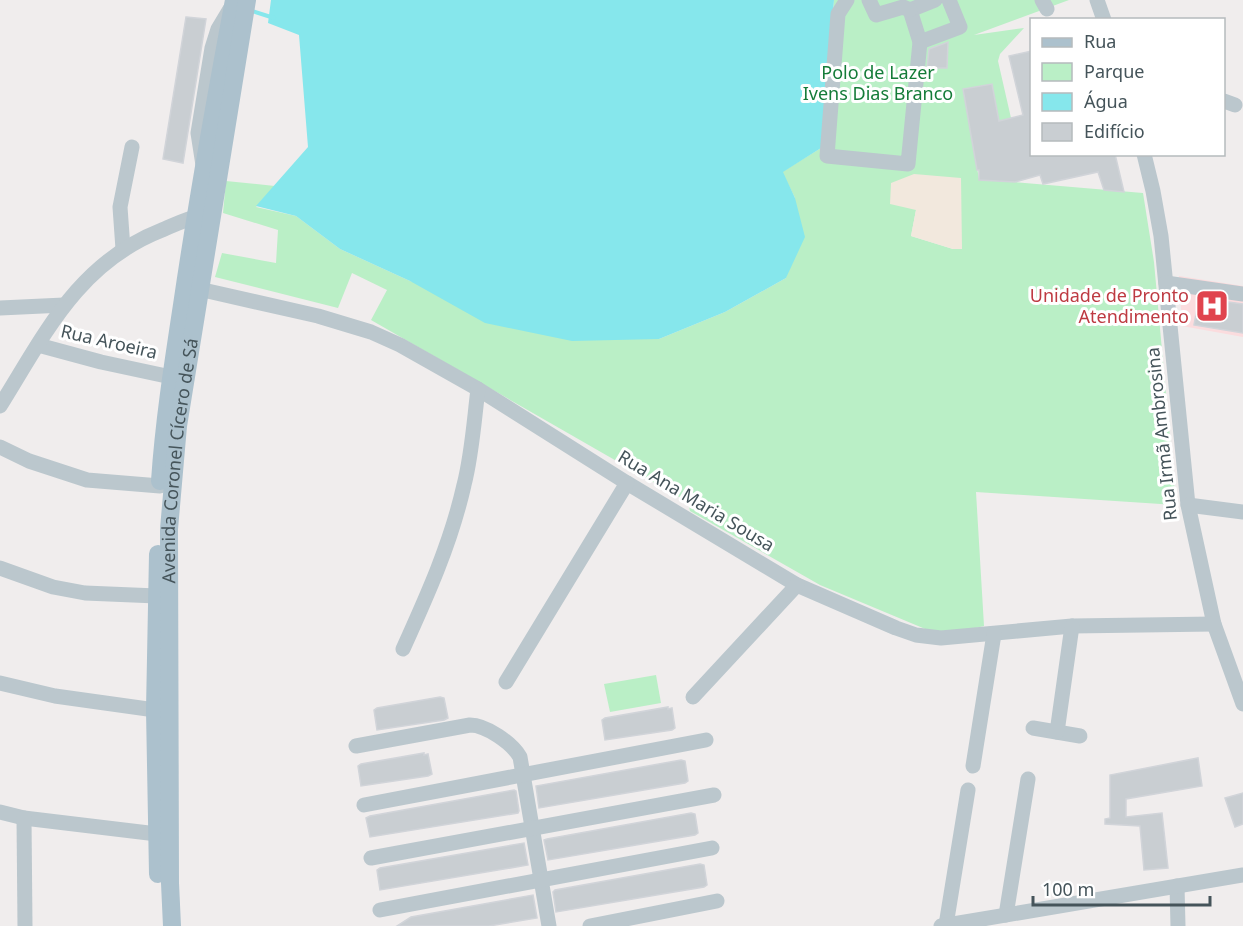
<svg xmlns="http://www.w3.org/2000/svg" width="1243" height="926" viewBox="0 0 1243 926" font-family="'Noto Sans',sans-serif">
<rect width="100%" height="100%" fill="#f0eded"/>
<polygon fill="#fbdcde" points="1179,276 1243,286 1243,337 1182,326"/>
<g fill="#baefc6" fill-rule="evenodd">
<path d="M834 0H1069L974 35 1024 28 1000 54 998 61 1011 118 999 121 992 84 963 89 979 179 1143 193 1154 262 1176 505 976 492 984 626 942 636 820 585 690 511 688 502 371 320 387 290 352 273 338 308 215 277 222 253 276 263 278 230 223 213 226 181 275 186 256 207 296 216 340 249 410 281 659 339 725 312 786 278 795 198 782 172 821 148ZM916 210 962 249H953L911 236Z"/>
<polygon points="656,675 661,703 610,712 604,684"/>
</g>
<polygon fill="#f2e8dd" points="914,174 961,178 962,249 953,249 911,236 916,210 890,204 891,183"/>
<polygon fill="#86e7ec" points="271,0 834,0 821,148 783,172 795,198 805,237 786,278 725,312 659,339 572,341 485,323 410,281 340,249 296,216 256,206 308,147 299,35 268,23"/>
<g fill="none" stroke-linecap="round" stroke-linejoin="round">
<polyline stroke="#86e7ec" stroke-width="4" points="252,11 274,18"/>
</g>
<g fill="#c9ced2" stroke="#d1d4d9" stroke-width="1.5">
<polygon points="186,17 206,19 183,163 163,159"/>
<polygon points="948,42 947,68 927,68 929,49"/>
<polygon points="1032,51 1032,154 1115,154 1124,192 1104,190 1098,172 1043,184 1040,175 1015,182 979,180 979,170 977,170 963,89 992,84 999,121 1023,115 1009,56"/>
<polygon points="1199,298 1243,304 1243,333 1194,325"/>
<polygon points="440,697 444,698 448,718 444,720 377,730 374,710 377,708"/>
<polygon points="668,707 668,709 672,708 675,728 672,730 605,740 602,720 605,718"/>
<polygon points="424,753 424,755 428,754 432,774 428,776 361,786 358,766 361,764"/>
<polygon points="1198,758 1202,786 1126,799 1126,817 1162,813 1168,868 1144,870 1140,826 1105,824 1105,819 1110,818 1110,775"/>
<polygon points="681,760 685,761 688,781 685,783 539,808 536,786"/>
<polygon points="514,790 516,791 519,811 518,813 370,837 366,818 370,816"/>
<polygon points="1243,793 1243,824 1235,827 1225,798"/>
<polygon points="691,813 695,814 698,833 695,835 548,860 544,840 547,839"/>
<polygon points="524,843 528,865 380,890 377,870 380,868"/>
<polygon points="700,864 704,865 707,885 704,887 556,912 553,892 555,890"/>
<polygon points="533,895 537,918 489,926 397,926 411,917"/>
</g>
<g fill="none" stroke-linecap="round" stroke-linejoin="round">
<g stroke="#bbc7cd" stroke-width="15">
<polyline points="847,0 838,14 827,156 908,164 920,42 910,10 935,0"/>
<polyline points="869,0 876,15 903,7 910,10"/>
<polyline points="1042,0 1047,9"/>
<polyline points="1097,0 1104,20"/>
<polyline points="920,42 960,27 949,0"/>
<polyline points="1224,101 1235,105"/>
<polyline points="1144,154 1153,191 1161,236 1188,505 1214,624 1243,704"/>
<polyline points="203,165 198,133 212,48 218,29 230,9"/>
<polyline points="123,249 120,207 132,147"/>
<polyline points="1166,283 1243,294"/>
<polyline points="190,287 318,316 371,332 400,345 478,389 627,483 797,585 896,628 916,635 941,638 1072,626 1214,624"/>
<polyline points="0,308 64,305"/>
<polyline points="38,345 101,362 171,377"/>
<path d="M0 406C45 334 78 263 162 230 176 224 190 217 205 215"/>
<polyline points="0,447 29,461 87,480 160,486"/>
<polyline points="1188,505 1243,512"/>
<polyline points="0,568 53,587 85,593 157,596"/>
<path d="M403 649C427 596 451 543 464 485 472 454 474 421 478 389"/>
<polyline points="506,682 627,483"/>
<polyline points="0,683 55,696 155,710"/>
<polyline points="693,697 797,585"/>
<polyline points="1033,728 1080,736"/>
<polyline points="1057,732 1072,626"/>
<path d="M356 746 470 725C486 725 512 743 520 757L549 926"/>
<polyline points="973,766 994,634"/>
<polyline points="364,805 706,740"/>
<polyline points="0,812 24,818 157,834"/>
<polyline points="24,818 25,926"/>
<polyline points="371,858 714,795"/>
<polyline points="1177,886 1178,926"/>
<polyline points="380,910 712,848"/>
<polyline points="1006,915 1028,779"/>
<polyline points="946,925 968,790"/>
<polyline points="590,926 717,901"/>
<polyline points="941,926 1243,875"/>
</g>
<g stroke="#acc1cd" stroke-width="18">
<path d="M160 481C164 422 173 364 182 305 197 203 215 101 234 0"/>
<polyline points="158,554 155,710 158,874"/>
<path id="s1" d="M172 926 170 883 169 529 178 426 247 0"/>
</g>
</g>
<defs>
<g id="hospital-square" transform="scale(1.725)"><rect x="-9" y="-9" width="18" height="18" rx="4" fill="#e0444e" stroke="#fff"/><path d="M-5-5h3v3.5h4V-5h3V5h-3V1.5h-4V5h-3Z" fill="#fff"/></g>
</defs>
<g fill-rule="evenodd">
<use href="#hospital-square" x="1212" y="306"/>
</g>
<g text-anchor="middle" stroke-width="6" stroke-linejoin="round" paint-order="stroke">
<g font-size="18" fill="#157c39" stroke="#fff">
<text x="878" y="79">Polo de Lazer<tspan x="878" dy="21">Ivens Dias Branco</tspan></text>
</g>
<g font-size="18" fill="#be3a42" stroke="#fff" text-anchor="end">
<text x="1189" y="302">Unidade de Pronto<tspan x="1189" dy="21">Atendimento</tspan></text>
</g>
<g font-size="18" fill="#45545a" stroke="#fff">
<text transform="translate(109 342) rotate(13)" y="6">Rua Aroeira</text>
<text transform="translate(1162 434) rotate(-96)" y="6">Rua Irmã Ambrosina</text>
<text dy="6" stroke="none"><textPath href="#s1" startOffset="466">Avenida Coronel Cícero de Sá</textPath></text>
<text transform="translate(696 501) rotate(31)" y="6">Rua Ana Maria Sousa</text>
</g>
</g>
<rect x="1030" y="18" width="195" height="138" fill="#ffffff" stroke="#b5bbbd" stroke-width="1.5"/>
<rect x="1042" y="38" width="30" height="9" fill="#acc1cd" stroke="#b5bbbd" stroke-width="1.5"/>
<text x="1084" y="48" font-size="18" fill="#45545a">Rua</text>
<rect x="1042" y="63" width="30" height="18" fill="#baefc6" stroke="#b5bbbd" stroke-width="1.5"/>
<text x="1084" y="78" font-size="18" fill="#45545a">Parque</text>
<rect x="1042" y="93" width="30" height="18" fill="#86e7ec" stroke="#b5bbbd" stroke-width="1.5"/>
<text x="1084" y="108" font-size="18" fill="#45545a">Água</text>
<rect x="1042" y="123" width="30" height="18" fill="#c9ced2" stroke="#b5bbbd" stroke-width="1.5"/>
<text x="1084" y="138" font-size="18" fill="#45545a">Edifício</text>
<path d="M1033 896v9h177v-9" fill="none" stroke="#45545a" stroke-width="3"/>
<text x="1042" y="896" font-size="18" fill="#45545a" stroke="#ffffff" stroke-width="4.5" paint-order="stroke">100 m</text>
</svg>
